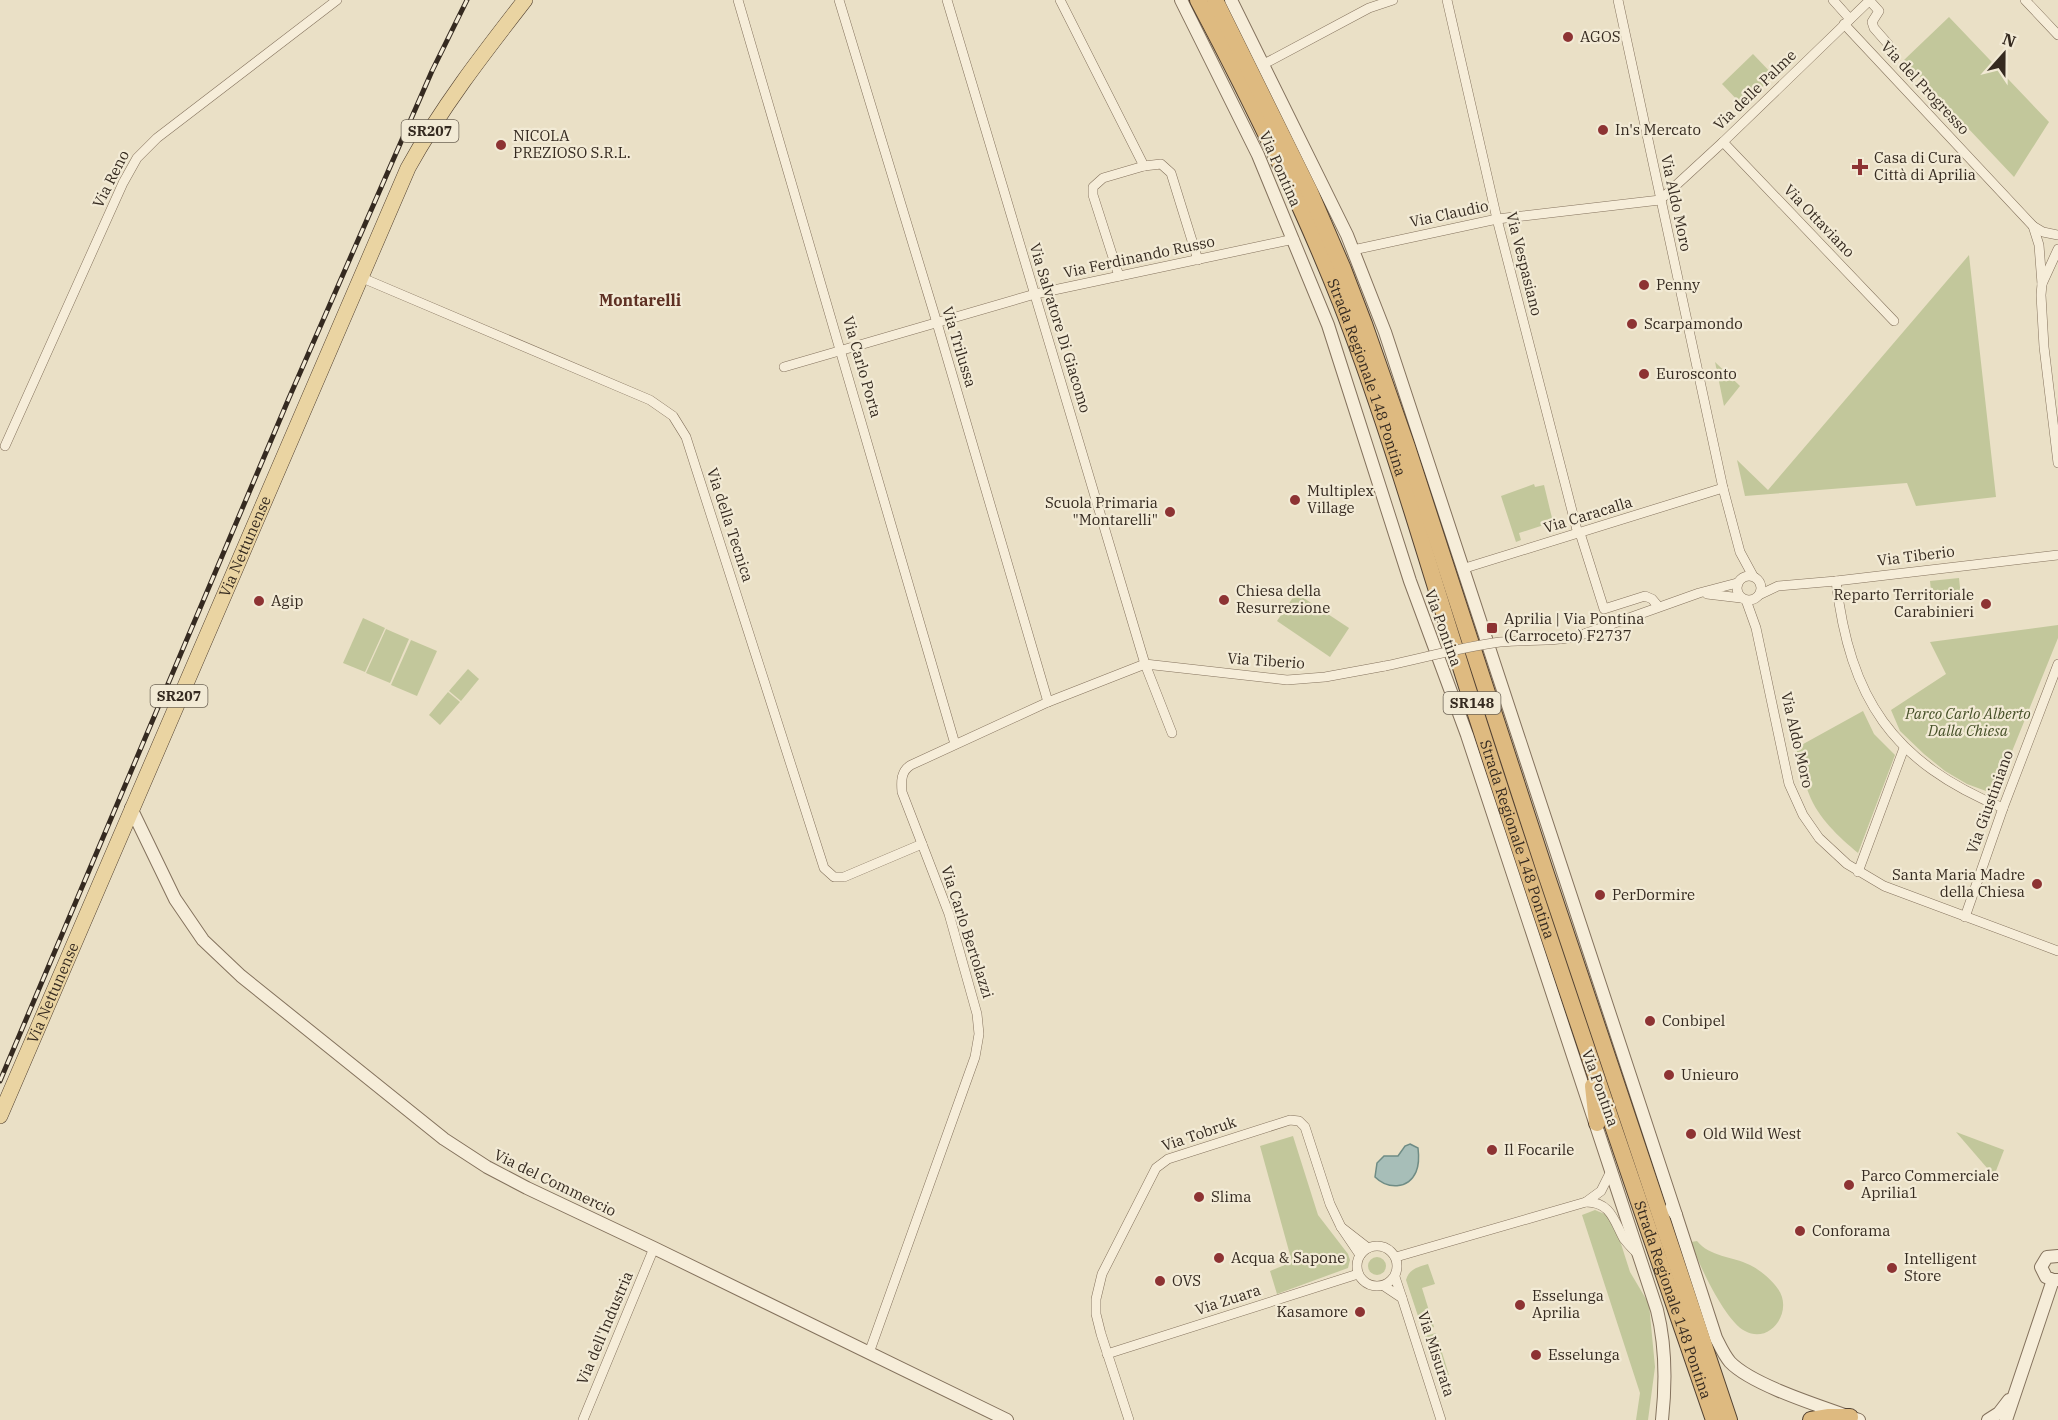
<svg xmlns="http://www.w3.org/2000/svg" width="2058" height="1420" viewBox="0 0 2058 1420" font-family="'IBM Plex Serif',serif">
<rect width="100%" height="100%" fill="#eae0c6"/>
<g fill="#c2c79b">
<polygon points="1949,17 2049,122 2014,177 1965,125 1960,129 1953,127 1951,120 1956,115 1904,60"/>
<polygon points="1753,54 1774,76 1743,106 1722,84"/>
<polygon points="1969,255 1996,497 1916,506 1907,483 1745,496 1737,460 1768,490"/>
<polygon points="1715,362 1740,386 1724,406"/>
<polygon points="1534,484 1535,487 1544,485 1553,522 1519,533 1521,540 1516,542 1501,496"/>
<polygon points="1959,578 1961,597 1932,600 1930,581"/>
<polygon points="1296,593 1349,628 1330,657 1277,621"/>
<polygon points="363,618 385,628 365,672 343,663"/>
<polygon points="2058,625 2058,638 1998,786 1986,791 1967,784 1945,771 1924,754 1900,731 1891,710 1946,674 1930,642"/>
<polygon points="386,629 409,639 390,683 366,673"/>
<polygon points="411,640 437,651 417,696 391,685"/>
<polygon points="468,669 479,679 461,701 449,691"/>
<polygon points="448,692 460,702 440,725 429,715"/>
<path d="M1863 711 1874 734 1895 755 1858 853C1839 837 1818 818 1809 794 1803 780 1800 763 1796 748Z"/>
<polygon points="1956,1132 2004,1150 1994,1176"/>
<polygon points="1293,1136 1318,1215 1348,1254 1350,1260 1348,1268 1277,1294 1270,1271 1292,1262 1260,1146"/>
<polygon points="1595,1210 1607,1215 1615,1225 1630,1272 1649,1304 1655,1367 1648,1420 1636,1420 1640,1393 1582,1215"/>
<path d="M1697 1241C1710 1257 1732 1256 1750 1265 1760 1270 1772 1280 1778 1289 1794 1311 1770 1345 1745 1331 1725 1321 1698 1263 1691 1242Z"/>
<circle cx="1377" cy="1266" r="9"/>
<path d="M1428 1264 1435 1284 1422 1288 1434 1327 1423 1331 1406 1280C1409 1269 1418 1267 1428 1264Z"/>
<polygon points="1436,1333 1449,1375 1443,1376 1434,1367 1425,1336"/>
</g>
<path fill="#a7beb8" stroke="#6f8c85" stroke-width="1.5" d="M1410 1144 1418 1148C1419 1156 1419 1165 1416 1172 1408 1190 1387 1189 1375 1177L1377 1163 1384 1156H1398L1405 1146Z"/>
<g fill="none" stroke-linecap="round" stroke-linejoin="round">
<g stroke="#84725d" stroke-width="10">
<g id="minor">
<polyline points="738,0 955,744"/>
<polyline points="839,0 937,323 1048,702"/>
<polyline points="947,0 1145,664 1172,733"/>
<polyline points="1060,0 1144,166"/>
<polyline points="1447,0 1497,219 1578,534"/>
<polyline points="1618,0 1723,488 1740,552 1753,576"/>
<polyline points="1833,0 1850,19"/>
<polyline points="1869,0 1879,11 1872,22 1874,28 1888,44"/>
<polyline points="2025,0 2058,35"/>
<polyline points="1844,24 2033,226 2039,245 2042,284"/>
<polyline points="1264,64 1369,8 1393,0"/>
<polyline points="1723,142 1894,321"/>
<polyline points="2033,226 2043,232 2058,235"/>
<polyline points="2058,249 2042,284 2041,295 2044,347 2058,463"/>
<polyline points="1353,250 1497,219 1660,200 1723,142 1870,0"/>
<polyline points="1119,276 1093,195 1093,187 1103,178 1144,166 1161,164 1171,173 1198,260"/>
<polyline points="360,277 650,400 673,416 686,437 824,868 834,877 844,877 922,844"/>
<polyline points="784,367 1035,294 1294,239"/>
<polyline points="5,446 123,183 137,158 157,138 337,0"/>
<polyline points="1580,533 1604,609 1645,596 1652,599 1658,606"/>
<polyline points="1462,569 1723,488"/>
<circle cx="1749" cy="588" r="12"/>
<path d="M1836 581C1850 699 1892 762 2003 808"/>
<polyline points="1707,594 1741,598"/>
<polyline points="1759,595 1778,586 1836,581 2058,555"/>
<polyline points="1746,600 1756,628 1789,784 1803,815 1819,838 1847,864 1884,886 2058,951"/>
<polyline points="1584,634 1699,593 1737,583"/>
<polyline points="1858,872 1904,748"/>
<polyline points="1965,917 2003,808 2058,664"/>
<path d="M1611 1171 1601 1191 1586 1202C1611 1202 1614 1221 1624 1239 1628 1244 1632 1249 1637 1253"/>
<circle cx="1377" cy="1266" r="20"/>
<polyline points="1360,1255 1341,1227 1368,1248"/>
<polyline points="1396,1257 1586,1202"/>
<polyline points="1384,1286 1402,1298 1395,1277"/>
<polyline points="1402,1298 1441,1420"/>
<path d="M869 1353 975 1057 979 1034 977 1014 949 914 902 792C901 781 901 771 911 765L1048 702 1145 664 1287 680 1325 677 1385 666"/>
<polyline points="1107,1354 1358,1274"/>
<polyline points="583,1420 654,1248"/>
<polyline points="1129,1420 1101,1334 1096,1314 1096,1299 1102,1274 1156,1168 1168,1159 1290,1120 1299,1121 1305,1127 1330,1204 1341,1227"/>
</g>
</g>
<g stroke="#84725d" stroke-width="14">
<g id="tertiary">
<path d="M1181 0 1258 155 1328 325 1410 581 1467 735 1657 1310C1666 1346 1666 1383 1662 1420"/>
<polyline points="1231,0 1347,235 1385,332 1676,1215"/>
<polyline points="131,808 175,899 203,940 241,976 444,1139 487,1167 527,1188 654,1248 1007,1420"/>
<path d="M1671 1208 1676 1215 1716 1338C1720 1346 1724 1355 1730 1362 1753 1386 1826 1408 1859 1420"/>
<polyline points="2058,1256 2047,1257 2041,1267 2046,1277 2053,1280 2058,1280"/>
<polyline points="1988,1420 1999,1413 2009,1400"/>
<polyline points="2006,1420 2053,1280"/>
</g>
</g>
<g stroke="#524131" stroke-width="16">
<g id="primary">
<path id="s1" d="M0 1116 408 168C441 108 483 54 525 0"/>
</g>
</g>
<g stroke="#524131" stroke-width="18">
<g id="trunk">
<path id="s2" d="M1198 0C1250 98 1300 199 1341 303 1393 437 1431 577 1476 714 1552 950 1633 1185 1714 1420"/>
<polyline points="1215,0 1309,190 1343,269 1364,324 1407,447 1545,871 1729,1420"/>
<polyline points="1593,1086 1597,1123"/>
<polyline points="1811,1420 1829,1417 1850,1417"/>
</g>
</g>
<use href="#minor" stroke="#f6edd9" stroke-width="9"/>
<use href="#tertiary" stroke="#f6edd9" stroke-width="12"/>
<use href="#primary" stroke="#ead4a2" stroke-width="15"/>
<use href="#trunk" stroke="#deba80" stroke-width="16"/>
<g stroke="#352a20" stroke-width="5">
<polyline id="rail" points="0,1081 289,398 432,71 467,0"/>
</g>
<use href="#rail" stroke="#f2ead5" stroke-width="3" stroke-dasharray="9" stroke-linecap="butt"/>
<g stroke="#84725d" stroke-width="10" stroke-linecap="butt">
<path id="minor-bridge" d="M1385 666C1423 658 1462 647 1500 642 1529 639 1556 643 1584 634"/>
</g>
<use href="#minor-bridge" stroke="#f6edd9" stroke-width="9"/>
</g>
<g fill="#8d3333" stroke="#f2ead5" stroke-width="2">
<circle cx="1568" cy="37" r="6"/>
<circle cx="1603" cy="130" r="6"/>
<circle cx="501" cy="145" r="6"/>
<path d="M1857 158h6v6h6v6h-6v6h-6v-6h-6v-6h6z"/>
<circle cx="1644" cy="285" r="6"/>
<circle cx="1632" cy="324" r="6"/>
<circle cx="1644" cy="374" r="6"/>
<circle cx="1295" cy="500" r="6"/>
<circle cx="1170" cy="512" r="6"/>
<circle cx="1224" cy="600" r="6"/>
<circle cx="259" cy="601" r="6"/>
<circle cx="1986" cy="604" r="6"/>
<rect x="1486" y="622" width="12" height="12" rx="3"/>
<circle cx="2037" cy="884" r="6"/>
<circle cx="1600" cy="895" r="6"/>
<circle cx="1650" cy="1021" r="6"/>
<circle cx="1669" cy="1075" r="6"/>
<circle cx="1691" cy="1134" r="6"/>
<circle cx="1492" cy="1150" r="6"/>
<circle cx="1849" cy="1185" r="6"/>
<circle cx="1199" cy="1197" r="6"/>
<circle cx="1800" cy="1231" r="6"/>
<circle cx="1219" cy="1258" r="6"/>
<circle cx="1892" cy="1268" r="6"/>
<circle cx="1160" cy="1281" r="6"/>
<circle cx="1520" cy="1305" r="6"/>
<circle cx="1360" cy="1312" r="6"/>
<circle cx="1536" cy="1355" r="6"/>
</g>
<g text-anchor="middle" stroke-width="4.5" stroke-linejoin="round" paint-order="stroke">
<g fill="#f2ead5" stroke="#6e6456" stroke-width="1.5">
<rect x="401.5" y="120" width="57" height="22" rx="4.5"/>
<rect x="150.5" y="685" width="57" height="22" rx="4.5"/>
<rect x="1443.5" y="692" width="57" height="22" rx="4.5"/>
</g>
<g font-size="14" font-weight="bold" fill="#352a20">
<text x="430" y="136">SR207</text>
<text x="179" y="701">SR207</text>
<text x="1472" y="708">SR148</text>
</g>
<g font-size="15" fill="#352a20" stroke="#f2ead5" text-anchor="start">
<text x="1580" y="42">AGOS</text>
<text x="1615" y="135">In's Mercato</text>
<text x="513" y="141">NICOLA<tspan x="513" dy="17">PREZIOSO S.R.L.</tspan></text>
<text x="1874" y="163">Casa di Cura<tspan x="1874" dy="17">Città di Aprilia</tspan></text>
<text x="1656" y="290">Penny</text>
<text x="1644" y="329">Scarpamondo</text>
<text x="1656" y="379">Eurosconto</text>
<text x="1307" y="496">Multiplex<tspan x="1307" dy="17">Village</tspan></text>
<text x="1158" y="508" text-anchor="end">Scuola Primaria<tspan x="1158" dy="17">"Montarelli"</tspan></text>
<text x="1236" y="596">Chiesa della<tspan x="1236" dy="17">Resurrezione</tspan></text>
<text x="1974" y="600" text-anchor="end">Reparto Territoriale<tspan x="1974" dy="17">Carabinieri</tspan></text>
<text x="271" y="606">Agip</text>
<text x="1504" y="624">Aprilia | Via Pontina<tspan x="1504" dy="17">(Carroceto) F2737</tspan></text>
<text x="2025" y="880" text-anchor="end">Santa Maria Madre<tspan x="2025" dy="17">della Chiesa</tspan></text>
<text x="1612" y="900">PerDormire</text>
<text x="1662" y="1026">Conbipel</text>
<text x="1681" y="1080">Unieuro</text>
<text x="1703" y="1139">Old Wild West</text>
<text x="1504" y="1155">Il Focarile</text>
<text x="1861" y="1181">Parco Commerciale<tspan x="1861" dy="17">Aprilia1</tspan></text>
<text x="1211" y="1202">Slima</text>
<text x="1812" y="1236">Conforama</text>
<text x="1231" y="1263">Acqua &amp; Sapone</text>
<text x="1904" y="1264">Intelligent<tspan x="1904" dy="17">Store</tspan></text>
<text x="1172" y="1286">OVS</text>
<text x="1532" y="1301">Esselunga<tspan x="1532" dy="17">Aprilia</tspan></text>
<text x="1348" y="1317" text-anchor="end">Kasamore</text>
<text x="1548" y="1360">Esselunga</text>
</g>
<g font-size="15" fill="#352a20" stroke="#f2ead5">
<text transform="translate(1925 88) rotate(47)" y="5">Via del Progresso</text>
<text transform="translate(1755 90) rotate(-44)" y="5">Via delle Palme</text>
<text transform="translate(1280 169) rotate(66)" y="5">Via Pontina</text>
<text transform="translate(111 179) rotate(-63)" y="5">Via Reno</text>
<text transform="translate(1676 203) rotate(78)" y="5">Via Aldo Moro</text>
<text transform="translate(1449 214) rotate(-12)" y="5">Via Claudio</text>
<text transform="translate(1819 221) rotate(46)" y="5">Via Ottaviano</text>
<text transform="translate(1139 257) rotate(-12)" y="5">Via Ferdinando Russo</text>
<text transform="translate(1524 264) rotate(76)" y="5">Via Vespasiano</text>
<text transform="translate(1060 328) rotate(73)" y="5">Via Salvatore Di Giacomo</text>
<text transform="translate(959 347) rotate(73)" y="5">Via Trilussa</text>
<text transform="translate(862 367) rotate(74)" y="5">Via Carlo Porta</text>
<text dy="5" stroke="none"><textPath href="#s2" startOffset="414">Strada Regionale 148 Pontina</textPath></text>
<text transform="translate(1588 515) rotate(-17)" y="5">Via Caracalla</text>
<text transform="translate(730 525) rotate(72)" y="5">Via della Tecnica</text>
<text dy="5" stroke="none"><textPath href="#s1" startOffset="620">Via Nettunense</textPath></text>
<text transform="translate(1916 556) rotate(-7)" y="5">Via Tiberio</text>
<text transform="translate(1443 628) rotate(70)" y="5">Via Pontina</text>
<text transform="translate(1266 661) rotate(4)" y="5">Via Tiberio</text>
<text transform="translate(1797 740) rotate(77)" y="5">Via Aldo Moro</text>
<text transform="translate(1990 802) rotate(-70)" y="5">Via Giustiniano</text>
<text dy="5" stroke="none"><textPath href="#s2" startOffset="900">Strada Regionale 148 Pontina</textPath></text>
<text transform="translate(967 932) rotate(72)" y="5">Via Carlo Bertolazzi</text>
<text dy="5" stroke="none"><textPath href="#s1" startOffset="134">Via Nettunense</textPath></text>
<text transform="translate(1600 1088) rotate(70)" y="5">Via Pontina</text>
<text transform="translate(1199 1134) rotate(-19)" y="5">Via Tobruk</text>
<text transform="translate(555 1183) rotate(26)" y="5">Via del Commercio</text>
<text transform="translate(1228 1300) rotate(-18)" y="5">Via Zuara</text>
<text dy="5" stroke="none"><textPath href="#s2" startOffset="1386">Strada Regionale 148 Pontina</textPath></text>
<text transform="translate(605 1328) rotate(-67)" y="5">Via dell'Industria</text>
<text transform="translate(1436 1354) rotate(72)" y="5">Via Misurata</text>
</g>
<g font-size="15" font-style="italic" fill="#465028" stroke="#f2ead5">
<text x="1968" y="719">Parco Carlo Alberto<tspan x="1968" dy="17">Dalla Chiesa</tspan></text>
</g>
<g font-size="16" font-weight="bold" fill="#5e3023" stroke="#f2ead5">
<text x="640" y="306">Montarelli</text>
</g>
</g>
<g transform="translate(2004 54) rotate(21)" stroke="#f2ead5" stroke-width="4.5" paint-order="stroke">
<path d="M0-4.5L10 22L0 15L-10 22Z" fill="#352a20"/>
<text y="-9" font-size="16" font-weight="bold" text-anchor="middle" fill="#352a20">N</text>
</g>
</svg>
